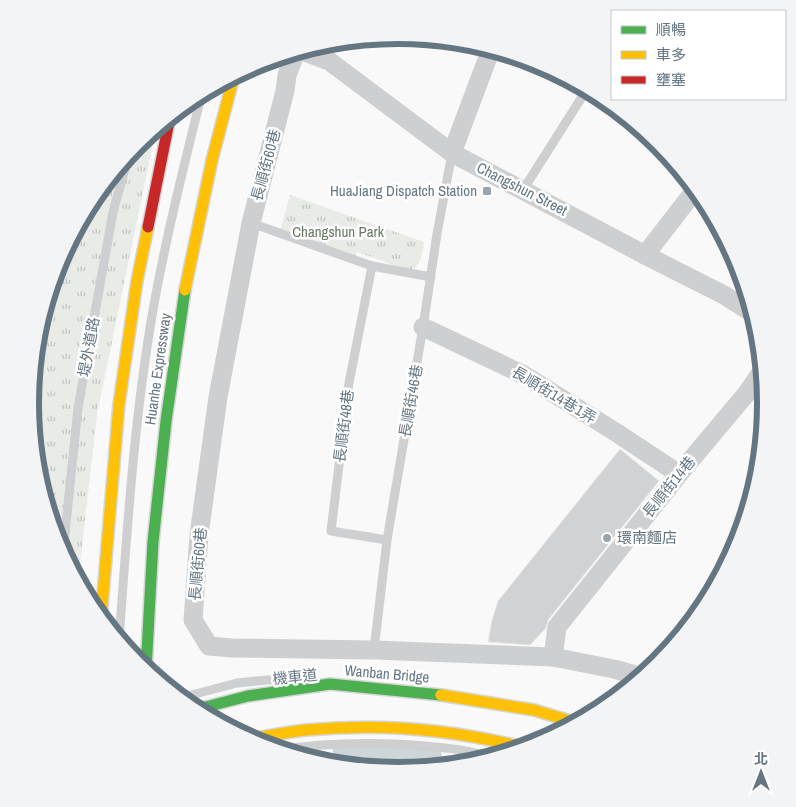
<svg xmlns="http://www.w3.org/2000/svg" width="796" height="807" viewBox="0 0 796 807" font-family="'Archivo Narrow','Noto Sans TC',sans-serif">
<defs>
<pattern id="grass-tufts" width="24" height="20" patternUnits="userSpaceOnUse" patternTransform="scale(1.25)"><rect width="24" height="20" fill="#e8ebe6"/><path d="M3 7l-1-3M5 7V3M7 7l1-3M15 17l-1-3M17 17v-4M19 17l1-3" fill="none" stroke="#c0c3c0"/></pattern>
</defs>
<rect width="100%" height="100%" fill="#f9f9f9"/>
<g fill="url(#grass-tufts)">
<polygon points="156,129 97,414 78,582 58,544 37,475 30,404 37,331 58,262 92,199 138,143"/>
<path d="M290 195 424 242C422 253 422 268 408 270L357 252 355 258 280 232Z"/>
</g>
<polygon fill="#ced6d9" points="332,741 440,746 444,767 398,771 334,765"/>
<polygon fill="#d0d2d3" stroke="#e8e8e8" points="620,449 659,481 548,620 546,628 530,645 488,642 492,620 498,601"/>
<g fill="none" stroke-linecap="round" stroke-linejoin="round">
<g stroke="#d5d6d7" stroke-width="14">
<g id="fast">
<polyline points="146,670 153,542 166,421 185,290"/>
<polyline points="194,710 248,696 330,684 441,695"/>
</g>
</g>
<g stroke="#d5d6d7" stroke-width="14">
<g id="slow">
<polyline points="185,290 212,160 234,76"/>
<polyline points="101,618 119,404 137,281 148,227"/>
<polyline points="441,695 534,710 577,723"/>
<path d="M249 739C268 736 287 732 306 730 380 723 453 729 525 748"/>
</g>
</g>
<g stroke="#d5d6d7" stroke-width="14">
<polyline id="jam" points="148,227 170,117"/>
</g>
<g stroke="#cecfd0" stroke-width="9">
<polyline points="523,190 587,89"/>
<polyline points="251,223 372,266 431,277"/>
<polyline points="372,266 349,383 331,531 387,540"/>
<polyline points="63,553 78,408 113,212 129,155"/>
<path d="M119 641C127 531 134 419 153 310 166 237 184 165 202 93"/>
<polyline points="374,650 387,540 423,327 437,234 452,153"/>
<polyline points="180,698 237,683 278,679"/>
<path d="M278 750C332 742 391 742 445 748 462 749 478 754 494 757"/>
</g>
<g stroke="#cecfd0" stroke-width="19">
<polyline points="300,50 329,61 452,153 645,255 724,295 754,314"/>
<polyline points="296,52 287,75 285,91 251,223 218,397 199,535 193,620 209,646 232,648 374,650 553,657 614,669 642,677"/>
<polyline points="452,153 491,49"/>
<polyline points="645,255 696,189"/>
<polyline points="423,327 524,375 617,433 679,474"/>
<polyline points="553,657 557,627 679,474 747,393 763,370"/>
</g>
<use href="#fast" stroke="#4caf50" stroke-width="11"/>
<use href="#slow" stroke="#ffc107" stroke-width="11"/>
<use href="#jam" stroke="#c62828" stroke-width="11"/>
</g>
<g fill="#99a4ac" stroke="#fff" stroke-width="2">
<rect x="482" y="186" width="10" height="10" rx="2.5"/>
<circle cx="607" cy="538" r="5"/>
</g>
<g text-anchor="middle" stroke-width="5" stroke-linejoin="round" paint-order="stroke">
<g font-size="15" fill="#657683" stroke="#fff">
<text transform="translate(266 165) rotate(-75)" y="5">長順街60巷</text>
<text transform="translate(522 189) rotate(27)" y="5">Changshun Street</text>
<text transform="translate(89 347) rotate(-80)" y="5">堤外道路</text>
<text transform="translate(158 369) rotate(-82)" y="5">Huanhe Expressway</text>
<text transform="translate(554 395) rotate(31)" y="5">長順街14巷1弄</text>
<text transform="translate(411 401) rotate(-80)" y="5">長順街46巷</text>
<text transform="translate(344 426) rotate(-83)" y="5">長順街48巷</text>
<text transform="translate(669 487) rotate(-51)" y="5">長順街14巷</text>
<text transform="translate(198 564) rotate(-85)" y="5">長順街60巷</text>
<text transform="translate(387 674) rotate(5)" y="5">Wanban Bridge</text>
<text transform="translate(295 677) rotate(-6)" y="5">機車道</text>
</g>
<g font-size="15" fill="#657683" stroke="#fff" text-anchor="end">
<text x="477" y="196">HuaJiang Dispatch Station</text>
<text x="617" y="543" text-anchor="start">環南麵店</text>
</g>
<g font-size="15" fill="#687a64" stroke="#fff">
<text x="338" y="237">Changshun Park</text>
</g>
</g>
<path d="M0 0H796V807H0ZM39 403a359 359 0 1 1 718 0a359 359 0 1 1-718 0Z" fill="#f3f4f5" fill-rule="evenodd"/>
<path fill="none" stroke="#657683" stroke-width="6" d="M39 403a359 359 0 1 1 718 0a359 359 0 1 1-718 0Z"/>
<rect x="611" y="10" width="175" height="90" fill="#ffffff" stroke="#c1c8cd"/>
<rect x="621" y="26" width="25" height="8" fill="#4caf50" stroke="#c1c8cd"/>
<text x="656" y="35" font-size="15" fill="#657683">順暢</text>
<rect x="621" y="51" width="25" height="8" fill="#ffc107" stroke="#c1c8cd"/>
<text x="656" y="60" font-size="15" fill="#657683">車多</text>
<rect x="621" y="76" width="25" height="8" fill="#c62828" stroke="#c1c8cd"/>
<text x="656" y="85" font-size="15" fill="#657683">壅塞</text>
<g transform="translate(761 772)" stroke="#ffffff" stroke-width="4" paint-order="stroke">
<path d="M0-4L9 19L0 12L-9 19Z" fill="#657683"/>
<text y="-8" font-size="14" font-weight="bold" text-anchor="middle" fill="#657683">北</text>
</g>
</svg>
